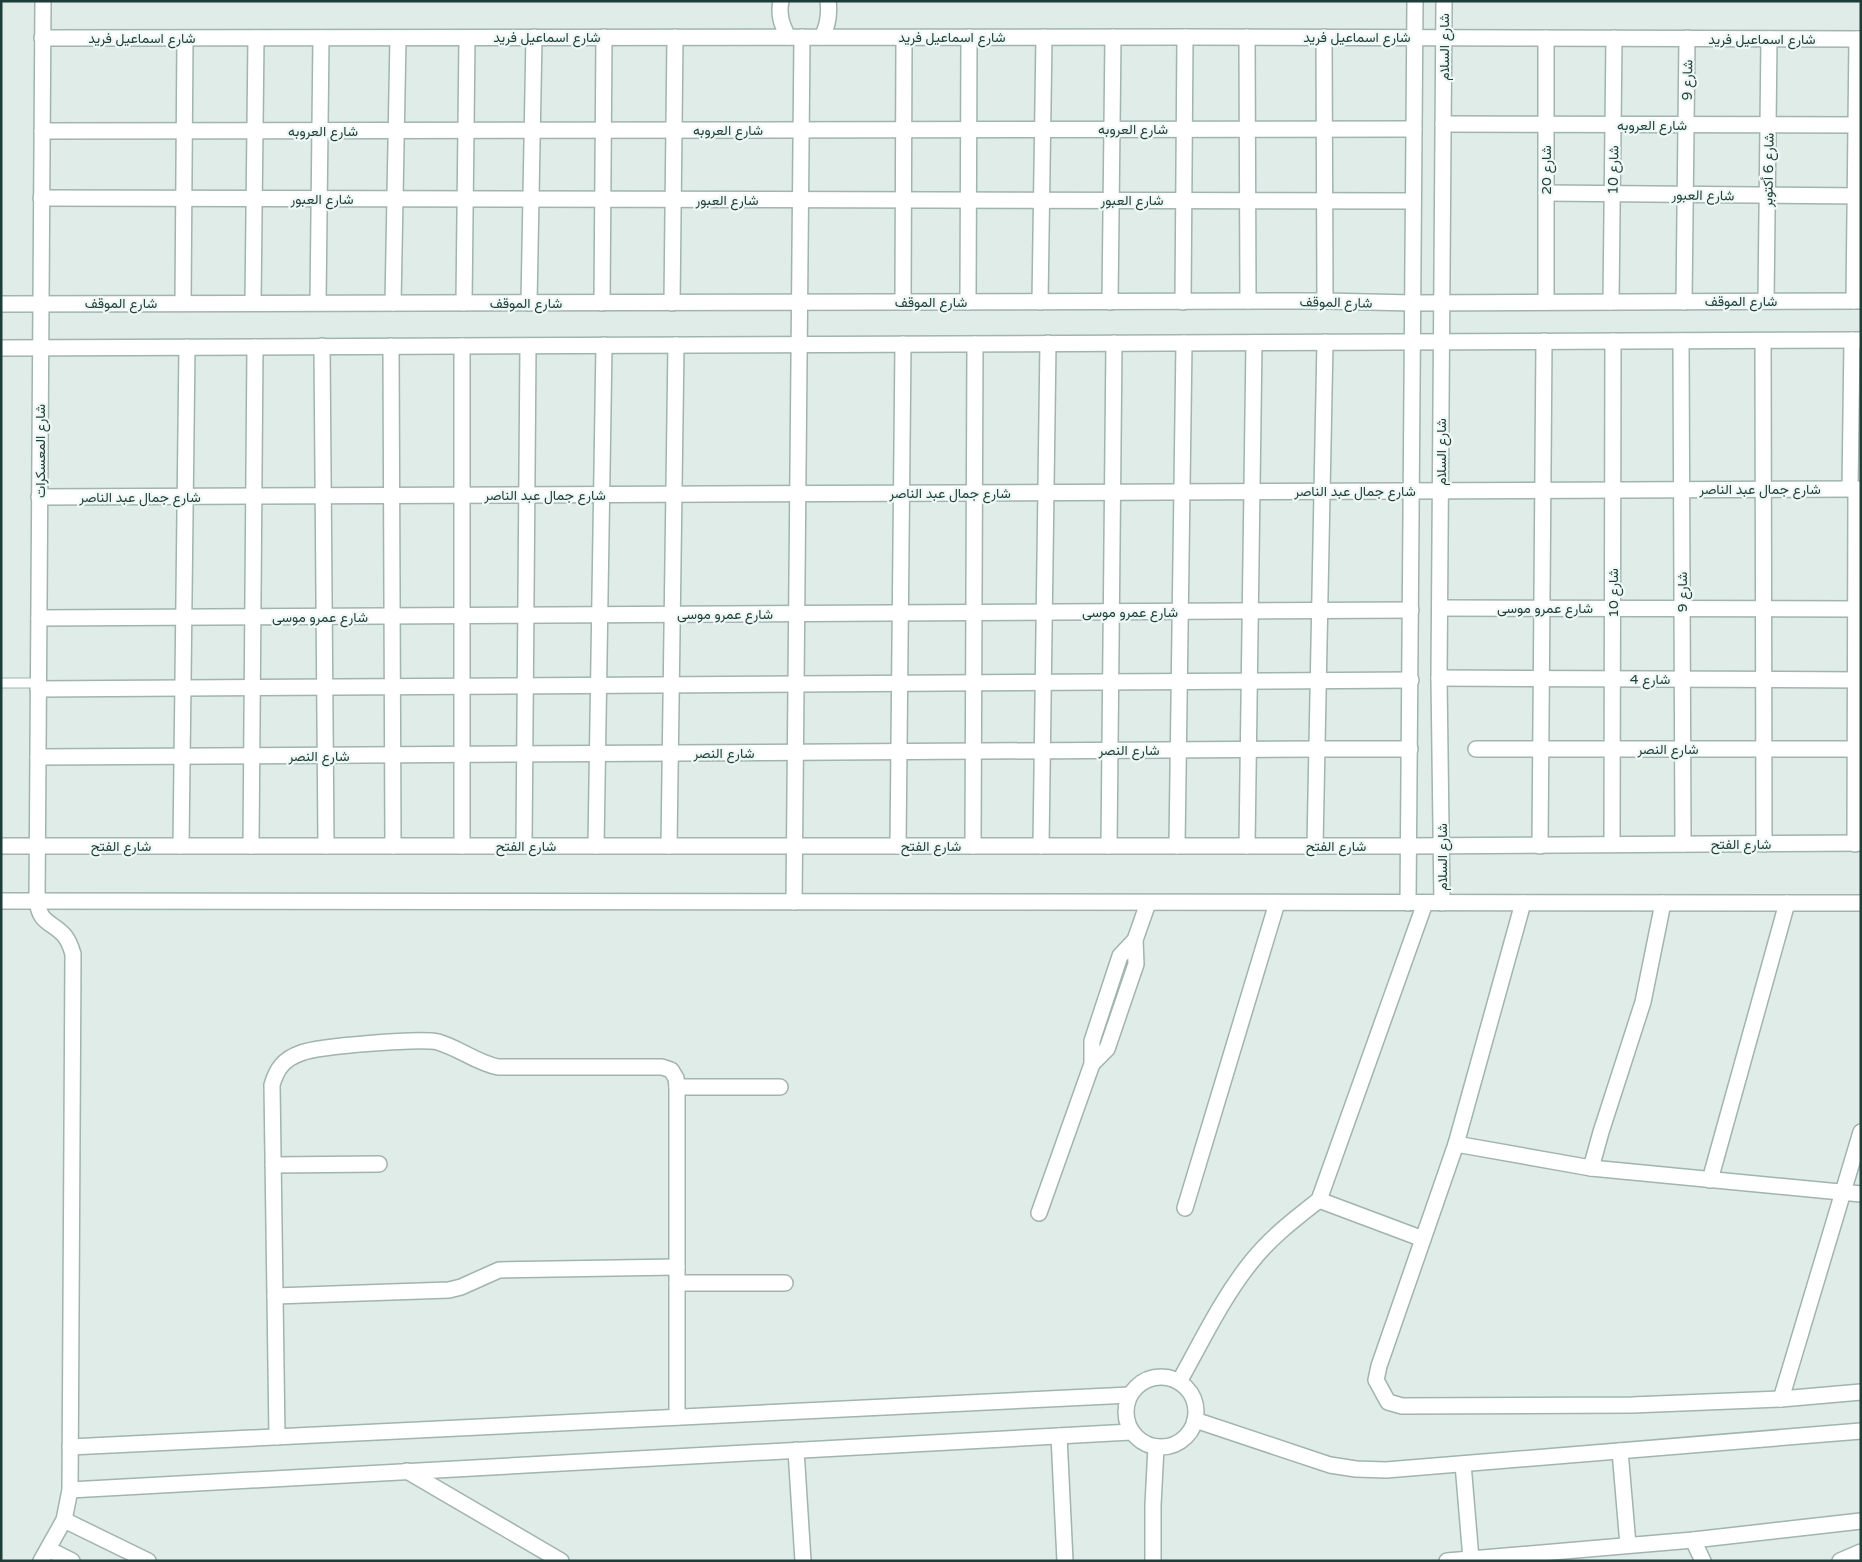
<svg xmlns="http://www.w3.org/2000/svg" width="1862" height="1562" viewBox="0 0 1862 1562" font-family="'Varela Round',Vazirmatn,sans-serif">
<rect width="100%" height="100%" fill="#dfece7"/>
<g fill="none" stroke-linecap="round" stroke-linejoin="round">
<g stroke="#a1b4af" stroke-width="11">
<polyline id="lane" points="1,683 38,683"/>
</g>
<g stroke="#a1b4af" stroke-width="18">
<g id="street">
<path d="M781 1C778 15 782 25 788 37"/>
<path d="M822 37C828 25 830 15 828 1"/>
<polyline points="1247,37 1248,301"/>
<polyline points="1324,37 1325,301"/>
<polyline points="42,38 1185,37 1861,39"/>
<polyline points="1546,38 1546,302"/>
<polyline points="1443,124 1861,125"/>
<polyline points="42,131 1414,129"/>
<polyline points="1546,193 1861,196"/>
<polyline points="41,198 1413,201"/>
<polyline points="1766,301 1769,39"/>
<polyline points="1854,301 1857,39"/>
<polyline points="903,302 904,38"/>
<polyline points="968,302 969,37"/>
<polyline points="1040,302 1044,37"/>
<polyline points="1110,302 1113,37"/>
<polyline points="1183,302 1185,37"/>
<polyline points="1611,302 1614,38"/>
<polyline points="1684,302 1687,38"/>
<polyline points="183,303 185,38"/>
<polyline points="253,303 256,38"/>
<polyline points="318,303 321,38"/>
<polyline points="393,303 398,38"/>
<polyline points="464,303 467,38"/>
<polyline points="529,303 534,37"/>
<polyline points="602,303 604,37"/>
<polyline points="672,303 675,37"/>
<polyline points="1,304 1325,301 1413,303 1861,301"/>
<polyline points="1681,341 1683,844"/>
<polyline points="1763,341 1764,844"/>
<polyline points="322,346 326,846"/>
<polyline points="391,346 393,846"/>
<polyline points="462,346 462,846"/>
<polyline points="1,348 1861,340"/>
<polyline points="1850,489 1852,340"/>
<polyline points="39,497 1861,489"/>
<polyline points="1440,608 1861,609"/>
<polyline points="39,618 1411,610"/>
<polyline points="1439,678 1861,680"/>
<polyline points="38,689 1411,680"/>
<polyline points="1476,749 1861,749"/>
<polyline points="38,757 1317,749 1410,749"/>
<polyline points="1612,844 1613,341"/>
<polyline points="1855,844 1856,489"/>
<polyline points="1,846 1410,846 1861,843"/>
<polyline points="181,846 187,347"/>
<polyline points="251,846 255,347"/>
<polyline points="524,846 528,346"/>
<polyline points="596,846 604,345"/>
<polyline points="669,846 676,345"/>
<polyline points="898,846 903,344"/>
<polyline points="973,846 975,344"/>
<polyline points="1041,846 1048,343"/>
<polyline points="1109,846 1114,343"/>
<polyline points="1177,846 1184,343"/>
<polyline points="1247,846 1254,343"/>
<polyline points="1315,846 1325,342"/>
<polyline points="1540,846 1544,341"/>
<polyline points="1,901 1861,903"/>
<polyline points="794,902 802,37"/>
<polyline points="1408,903 1415,1"/>
<polyline points="1442,903 1439,678 1444,1"/>
<polyline points="1523,903 1456,1144 1379,1366 1376,1380 1388,1402 1402,1406 1632,1405 1781,1399 1861,1392"/>
<polyline points="1092,1064 1107,1049 1136,964 1135,940"/>
<polyline points="677,1087 780,1087"/>
<polyline points="1456,1144 1591,1168 1861,1194"/>
<polyline points="273,1165 379,1164"/>
<polyline points="1591,1168 1601,1132 1643,1002 1663,903"/>
<polyline points="1710,1180 1787,903"/>
<polyline points="1319,1200 1423,1239"/>
<polyline points="1185,1208 1277,903"/>
<polyline points="1039,1213 1092,1064 1092,1041 1120,956 1135,940 1148,903"/>
<polyline points="677,1283 785,1283"/>
<polyline points="275,1296 449,1290 461,1287 499,1270 677,1267"/>
<circle cx="1161" cy="1412" r="35"/>
<path d="M1179 1382C1202 1341 1222 1298 1252 1261 1271 1237 1295 1219 1319 1200L1425 903"/>
<polyline points="1781,1399 1861,1132"/>
<polyline points="1195,1420 1330,1465 1356,1469 1386,1470 1861,1431"/>
<polyline points="1059,1436 1065,1561"/>
<path d="M277 1437 272 1085C277 1068 284 1059 301 1053 319 1046 420 1038 438 1042 459 1048 477 1063 498 1067H662L671 1070 676 1078 677 1087V1417"/>
<polyline points="70,1447 1130,1395"/>
<polyline points="796,1450 803,1561"/>
<polyline points="1620,1451 1628,1545"/>
<polyline points="1463,1464 1471,1559"/>
<polyline points="407,1471 561,1561"/>
<polyline points="70,1490 1131,1432"/>
<polyline points="64,1520 148,1561"/>
<polyline points="1693,1540 1703,1561"/>
<polyline points="48,1549 72,1561"/>
<path d="M41 1561 64 1520 70 1490 73 954C71 947 69 941 64 935 51 921 40 924 37 901L43 1"/>
<polyline points="1153,1561 1153,1505 1156,1447"/>
<polyline points="1447,1561 1693,1540 1861,1521"/>
<polyline points="1840,1561 1861,1552"/>
</g>
</g>
<use href="#lane" stroke="#fff" stroke-width="9"/>
<use href="#street" stroke="#fff" stroke-width="15"/>
</g>
<g text-anchor="middle" stroke-width="4.5" stroke-linejoin="round" paint-order="stroke">
<g font-size="14" fill="#1e3d38" stroke="#eff8f5">
<text x="547" y="42">شارع اسماعيل فريد</text>
<text x="952" y="42">شارع اسماعيل فريد</text>
<text x="1357" y="42">شارع اسماعيل فريد</text>
<text x="142" y="43">شارع اسماعيل فريد</text>
<text x="1762" y="44">شارع اسماعيل فريد</text>
<text transform="translate(1444 47) rotate(-90)" y="5">شارع السلام</text>
<text transform="translate(1687 80) rotate(-89)" y="5">شارع 9</text>
<text x="1652" y="130">شارع العروبه</text>
<text x="1133" y="134">شارع العروبه</text>
<text x="728" y="135">شارع العروبه</text>
<text x="323" y="136">شارع العروبه</text>
<text transform="translate(1546 170) rotate(-90)" y="5">شارع 20</text>
<text transform="translate(1613 170) rotate(-89)" y="5">شارع 10</text>
<text transform="translate(1768 170) rotate(-89)" y="5">شارع 6 أكتوبر</text>
<text transform="translate(1703 195) rotate(1)" y="5">شارع العبور</text>
<text x="322" y="204">شارع العبور</text>
<text x="727" y="205">شارع العبور</text>
<text x="1132" y="205">شارع العبور</text>
<text x="1741" y="306">شارع الموقف</text>
<text x="931" y="307">شارع الموقف</text>
<text transform="translate(1336 302) rotate(1)" y="5">شارع الموقف</text>
<text x="121" y="308">شارع الموقف</text>
<text x="526" y="308">شارع الموقف</text>
<text transform="translate(40 451) rotate(-90)" y="5">شارع المعسكرات</text>
<text transform="translate(1441 452) rotate(-90)" y="5">شارع السلام</text>
<text x="1760" y="494">شارع جمال عبد الناصر</text>
<text x="1355" y="496">شارع جمال عبد الناصر</text>
<text x="950" y="498">شارع جمال عبد الناصر</text>
<text x="545" y="500">شارع جمال عبد الناصر</text>
<text x="140" y="502">شارع جمال عبد الناصر</text>
<text transform="translate(1682 592) rotate(-90)" y="5">شارع 9</text>
<text transform="translate(1613 593) rotate(-90)" y="5">شارع 10</text>
<text x="1545" y="613">شارع عمرو موسى</text>
<text x="1130" y="617">شارع عمرو موسى</text>
<text x="725" y="619">شارع عمرو موسى</text>
<text x="320" y="622">شارع عمرو موسى</text>
<text x="1650" y="684">شارع 4</text>
<text x="1668" y="754">شارع النصر</text>
<text x="1129" y="755">شارع النصر</text>
<text x="724" y="758">شارع النصر</text>
<text x="319" y="761">شارع النصر</text>
<text x="1741" y="849">شارع الفتح</text>
<text x="121" y="851">شارع الفتح</text>
<text x="526" y="851">شارع الفتح</text>
<text x="931" y="851">شارع الفتح</text>
<text x="1336" y="851">شارع الفتح</text>
<text transform="translate(1442 857) rotate(-90)" y="5">شارع السلام</text>
</g>
</g>
<rect width="1862" height="1562" fill="none" stroke="#1e3d38" stroke-width="5"/>
</svg>
